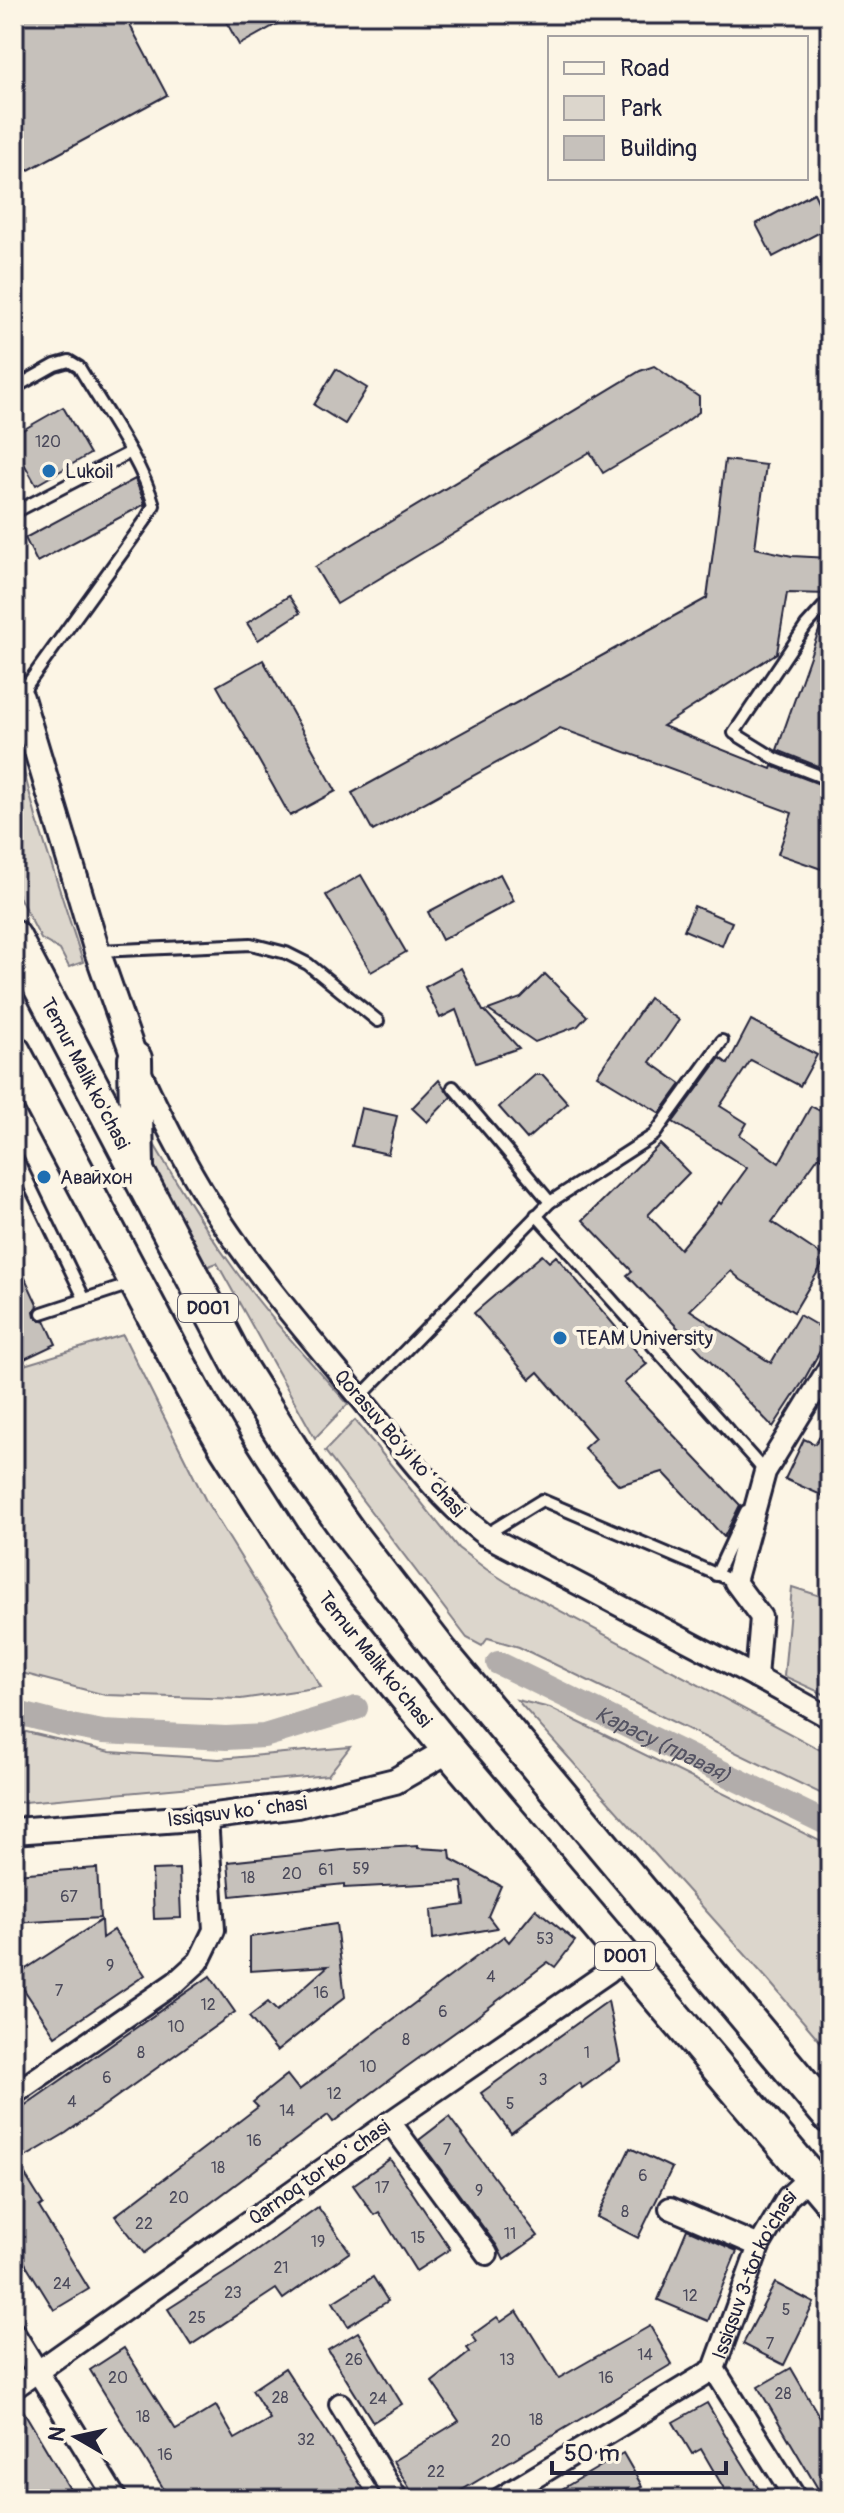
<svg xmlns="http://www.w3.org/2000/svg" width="844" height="2513" viewBox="0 0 844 2513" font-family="Pangolin,sans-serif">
<rect width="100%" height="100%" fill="#fcf5e5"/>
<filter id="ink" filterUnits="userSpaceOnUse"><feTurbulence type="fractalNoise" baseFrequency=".0125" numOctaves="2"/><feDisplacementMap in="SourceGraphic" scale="16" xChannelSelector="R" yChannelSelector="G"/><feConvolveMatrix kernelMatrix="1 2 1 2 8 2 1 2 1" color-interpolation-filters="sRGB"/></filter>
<g filter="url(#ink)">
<g fill="#dcd6cc" stroke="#7f7c84" stroke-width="2">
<polygon points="14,735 36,817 83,962 69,967 60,950 41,939 14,887"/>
<path d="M148 1134C174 1178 200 1222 230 1263 265 1313 307 1358 348 1404L315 1438 217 1263 206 1267 155 1172Z"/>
<polygon points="123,1335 206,1501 321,1687 241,1699 105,1695 14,1671 14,1368"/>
<polygon points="355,1420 458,1548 486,1569 508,1583 830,1755 830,1798 519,1647 488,1638 482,1646 467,1638 325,1451"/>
<polygon points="792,1587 830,1599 830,1697 784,1676"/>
<polygon points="517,1700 550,1708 830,1846 830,2053 768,1980"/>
<polygon points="14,1729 110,1752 219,1759 350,1747 328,1775 14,1803"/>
</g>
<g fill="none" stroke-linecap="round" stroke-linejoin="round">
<g stroke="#b2adab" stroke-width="24">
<path id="s1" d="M498 1663 830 1825"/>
<polyline points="14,1712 60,1724 103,1732 226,1738 264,1736 356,1708"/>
</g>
</g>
<g fill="#c6c1bb" stroke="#22223b" stroke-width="2">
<polygon points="14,14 124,14 167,95 14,178"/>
<polygon points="222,14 295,14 239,45"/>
<polygon points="814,193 830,227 773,257 756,224"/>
<polygon points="654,366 699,397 699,412 675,430 603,473 590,452 337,604 315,567 640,371"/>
<polygon points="336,369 367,388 345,424 314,405"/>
<polygon points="63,407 90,454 36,485 14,446 14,435"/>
<polygon points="725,460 766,465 755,548 792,556 830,558 830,594 787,593 777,653 663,726 771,769 772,766 830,788 830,872 778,854 792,813 560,728 373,831 352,793 707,598"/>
<polygon points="135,479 145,504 37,562 25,538"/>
<polygon points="289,596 300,613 258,640 247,623"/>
<polygon points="830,613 830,771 777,750 823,619"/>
<polygon points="263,660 336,791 290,816 217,686"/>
<polygon points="500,874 514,901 442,940 428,912"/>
<polygon points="361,875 406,952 371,972 326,895"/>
<polygon points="694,906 732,922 722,946 684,930"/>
<polygon points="461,968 483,1011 485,1011 519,1048 476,1063 456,1010 440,1018 425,987"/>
<polygon points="545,974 587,1016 578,1026 535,1042 488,1010 521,998"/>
<polygon points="649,998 679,1020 650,1062 681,1084 660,1113 597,1075"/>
<polygon points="751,1020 817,1055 800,1086 751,1060 720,1106 747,1123 740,1135 779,1163 811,1106 830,1116 830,1162 819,1156 772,1222 826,1258 794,1312 741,1280 731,1271 690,1310 771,1363 799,1315 830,1333 804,1380 773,1427 627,1275 632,1271 583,1220 660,1144 689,1173 648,1215 680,1249 719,1202 721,1204 747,1168 673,1122 720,1058 728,1064"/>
<polygon points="535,1075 543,1075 568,1103 527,1139 499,1107"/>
<polygon points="439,1080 451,1097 427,1122 412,1108"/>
<polygon points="361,1108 397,1116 388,1154 352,1146"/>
<polygon points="14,1254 38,1306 34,1311 35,1316 40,1321 45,1320 56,1344 14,1364"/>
<polygon points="542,1255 549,1262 556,1256 647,1364 624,1383 740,1505 724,1537 663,1472 619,1485 584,1448 595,1438 538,1372 530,1379 474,1313"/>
<polygon points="830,1418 830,1499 785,1479 804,1439 815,1444"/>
<polygon points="418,1846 418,1848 450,1850 451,1859 501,1886 488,1916 497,1928 433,1939 431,1910 465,1905 462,1882 344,1888 344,1884 231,1896 228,1862 342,1850"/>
<polygon points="97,1868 100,1918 14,1923 14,1874"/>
<polygon points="179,1869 181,1918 154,1919 152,1870"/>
<polygon points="536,1909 575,1941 555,1967 548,1962 475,2018 405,2068 333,2122 328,2115 144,2253 115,2216 258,2107 253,2102 287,2075 299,2090 504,1936 509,1942"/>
<polygon points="101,1920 102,1938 114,1930 145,1975 55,2036 15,1976"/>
<polygon points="336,1924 345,1997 277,2051 249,2017 268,2002 277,2011 328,1966 250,1971 250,1937"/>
<polygon points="210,1976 235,2012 66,2133 17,2162 43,2204 39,2207 89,2289 54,2310 14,2245 14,2113"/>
<polygon points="608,2001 620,2061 582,2088 579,2083 511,2133 481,2093"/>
<polygon points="449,2117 538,2236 504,2260 497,2246 419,2140"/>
<polygon points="630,2148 672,2168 638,2238 597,2217"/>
<polygon points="390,2159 450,2249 416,2271 379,2212 374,2215 353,2185"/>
<polygon points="318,2207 350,2252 283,2299 276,2289 191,2345 168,2309 234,2267"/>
<polygon points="687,2229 737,2251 708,2321 658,2300"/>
<polygon points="373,2277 388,2301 348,2326 333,2302"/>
<polygon points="775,2283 814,2303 784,2365 743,2344"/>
<polygon points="517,2311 559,2378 650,2326 672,2364 447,2499 416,2499 393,2461 459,2421 432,2382 470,2352 467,2348 477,2342 472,2335 497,2317 501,2322"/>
<polygon points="358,2332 402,2404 373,2422 328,2350"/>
<polygon points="124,2348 176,2430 216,2406 235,2439 270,2419 252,2390 285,2368 370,2499 170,2499 90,2370"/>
<polygon points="791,2368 830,2435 830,2499 824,2499 758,2387"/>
<polygon points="17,2400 71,2491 58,2499 22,2499 14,2486 14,2401"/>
<polygon points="707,2403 729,2441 765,2499 730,2499 701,2449 692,2454 673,2422"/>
<polygon points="623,2453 642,2486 621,2499 545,2499"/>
</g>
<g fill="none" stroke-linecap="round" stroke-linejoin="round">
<g stroke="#22223b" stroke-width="16">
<g id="service">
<path d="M14 388 55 365 69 361 79 367C103 408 141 460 154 505L145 521 27 685 22 696"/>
<polyline points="14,510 19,510 129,453"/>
<polyline points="830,605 826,604 806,626 734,733 776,759 830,780"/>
<polyline points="99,951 251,944 286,953 308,964 378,1021"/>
<polyline points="453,1087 550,1202"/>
<polyline points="14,1153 84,1298"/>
<polyline points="536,1215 753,1458 765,1472 763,1475"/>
<polyline points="42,1313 131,1284"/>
<polyline points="360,1397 550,1202 654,1135 722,1041"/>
<polyline points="485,1535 542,1500 735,1582"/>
<polyline points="716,1575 746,1511"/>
</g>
</g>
<g stroke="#22223b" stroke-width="26">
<g id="minor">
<path d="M140 1071C164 1123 190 1174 222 1222 264 1285 314 1342 362 1400 401 1447 437 1498 485 1535L756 1677 830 1718"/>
<polyline points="756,1677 761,1617 735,1582 765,1472 830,1366"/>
<polyline points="14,2094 176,1982 199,1961 214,1930 207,1817"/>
<polyline points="390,2122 487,2254"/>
<polyline points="670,2208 759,2246"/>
<polyline points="14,2333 116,2499"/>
<polyline points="714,2369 796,2499"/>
<polyline points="14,2388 390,2122 608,1972 625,1957"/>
<polyline points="340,2404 397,2499"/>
<path id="s2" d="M499 2499 714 2369 759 2246 788 2197 810 2177"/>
</g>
</g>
<g stroke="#22223b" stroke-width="30">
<g id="tertiary">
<polyline points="14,685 21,698 97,951 135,1059"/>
<polyline points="14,1831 207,1817 298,1805 395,1781 449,1750"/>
</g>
</g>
<g stroke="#22223b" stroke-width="38">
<g id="trunk">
<path id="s3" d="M14 937 241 1369 308 1475 350 1534 442 1653 830 2117"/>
<path id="s4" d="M14 1052 193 1390 226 1447 295 1555 335 1610 449 1750 830 2200"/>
<polyline points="135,1059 137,1167"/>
</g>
</g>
<use href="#service" stroke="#fcf5e5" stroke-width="10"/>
<use href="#minor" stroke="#fcf5e5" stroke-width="20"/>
<use href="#tertiary" stroke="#fcf5e5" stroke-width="24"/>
<use href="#trunk" stroke="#fcf5e5" stroke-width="32"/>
</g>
</g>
<g fill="#1f6fb2" stroke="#fcf5e5" stroke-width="3">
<circle cx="49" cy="471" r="8"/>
<circle cx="44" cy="1177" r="8"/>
<circle cx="560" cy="1338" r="8"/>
</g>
<g text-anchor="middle" stroke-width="8" stroke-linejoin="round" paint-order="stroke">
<g font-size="16" fill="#4b4a5b">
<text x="48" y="447">120</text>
<text x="361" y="1874">59</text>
<text x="326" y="1875">61</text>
<text x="292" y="1879">20</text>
<text x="248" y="1883">18</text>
<text x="69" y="1902">67</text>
<text x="545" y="1944">53</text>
<text x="110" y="1971">9</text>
<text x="491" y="1982">4</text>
<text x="59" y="1996">7</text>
<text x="321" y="1998">16</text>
<text x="208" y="2010">12</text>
<text x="443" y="2017">6</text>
<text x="176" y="2032">10</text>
<text x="406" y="2045">8</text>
<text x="141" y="2058">8</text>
<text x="587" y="2058">1</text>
<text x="368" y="2072">10</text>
<text x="107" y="2083">6</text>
<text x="543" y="2085">3</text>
<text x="334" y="2099">12</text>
<text x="72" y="2107">4</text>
<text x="510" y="2109">5</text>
<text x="287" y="2116">14</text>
<text x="254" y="2146">16</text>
<text x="447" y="2155">7</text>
<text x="218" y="2173">18</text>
<text x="643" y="2181">6</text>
<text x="382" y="2193">17</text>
<text x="479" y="2196">9</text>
<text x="179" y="2203">20</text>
<text x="625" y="2217">8</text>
<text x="144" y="2229">22</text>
<text x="510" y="2239">11</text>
<text x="418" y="2243">15</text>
<text x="318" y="2247">19</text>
<text x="281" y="2273">21</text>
<text x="62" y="2289">24</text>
<text x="233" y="2298">23</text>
<text x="690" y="2301">12</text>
<text x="786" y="2315">5</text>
<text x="197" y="2323">25</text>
<text x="770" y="2349">7</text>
<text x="645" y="2360">14</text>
<text x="354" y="2365">26</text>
<text x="507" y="2365">13</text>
<text x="118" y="2383">20</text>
<text x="606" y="2383">16</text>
<text x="783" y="2399">28</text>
<text x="280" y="2403">28</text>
<text x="378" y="2404">24</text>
<text x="143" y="2422">18</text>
<text x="536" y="2425">18</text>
<text x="306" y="2445">32</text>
<text x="501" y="2446">20</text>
<text x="165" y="2460">16</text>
<text x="436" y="2477">22</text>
</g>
<g fill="#fcf5e5" stroke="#63616e" stroke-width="2">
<rect x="178" y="1294" width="60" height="28" rx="6"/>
<rect x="595" y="1942" width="60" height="28" rx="6"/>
</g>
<g font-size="18" font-weight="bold" fill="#22223b">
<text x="208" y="1314">D001</text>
<text x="625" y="1962">D001</text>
</g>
<g font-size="20" fill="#22223b" stroke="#fcf5e5" text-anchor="start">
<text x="65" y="478">Lukoil</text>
<text x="60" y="1184">Авайхон</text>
<text x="576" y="1345">TEAM University</text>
</g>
<g font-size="20" fill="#22223b" stroke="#fcf5e5">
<text dy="7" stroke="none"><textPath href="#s3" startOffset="154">Temur Malik ko'chasi</textPath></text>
<text transform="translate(400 1443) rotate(49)" y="7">Qorasuv Bo‘yi koʻchasi</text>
<text dy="7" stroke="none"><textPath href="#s4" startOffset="708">Temur Malik ko'chasi</textPath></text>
<text transform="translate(237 1811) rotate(-7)" y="7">Issiqsuv koʻchasi</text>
<text transform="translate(319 2172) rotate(-35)" y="7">Qarnoq tor koʻchasi</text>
<text dy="7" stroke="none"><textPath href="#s2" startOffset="354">Issiqsuv 3-tor ko'chasi</textPath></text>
</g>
<g font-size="22" font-style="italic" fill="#545362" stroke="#fcf5e5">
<text dy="8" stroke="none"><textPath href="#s1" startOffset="184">Карасу (правая)</textPath></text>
</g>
</g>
<rect width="844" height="2513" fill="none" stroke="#fcf5e5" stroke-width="48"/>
<rect x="24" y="24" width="796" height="2465" fill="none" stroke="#22223b" stroke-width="3" filter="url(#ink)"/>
<rect x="548" y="36" width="260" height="144" fill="#fcf5e5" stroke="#a5a1a1" stroke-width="2"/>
<rect x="564" y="62" width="40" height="12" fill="#fcf5e5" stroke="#a5a1a1" stroke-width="2"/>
<text x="620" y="76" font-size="24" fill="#22223b">Road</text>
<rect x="564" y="96" width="40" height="24" fill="#dcd6cc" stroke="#a5a1a1" stroke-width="2"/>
<text x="620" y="116" font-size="24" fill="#22223b">Park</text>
<rect x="564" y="136" width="40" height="24" fill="#c6c1bb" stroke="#a5a1a1" stroke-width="2"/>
<text x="620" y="156" font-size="24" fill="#22223b">Building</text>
<g transform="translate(76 2437) rotate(279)" stroke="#fcf5e5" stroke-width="6" paint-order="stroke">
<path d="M0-6L14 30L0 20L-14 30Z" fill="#22223b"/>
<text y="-12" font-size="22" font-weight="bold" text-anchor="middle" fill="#22223b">N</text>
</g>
<path d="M552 2461v12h174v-12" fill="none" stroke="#22223b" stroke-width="4"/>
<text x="564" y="2461" font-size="24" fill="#22223b" stroke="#fcf5e5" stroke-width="6" paint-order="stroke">50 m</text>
</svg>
